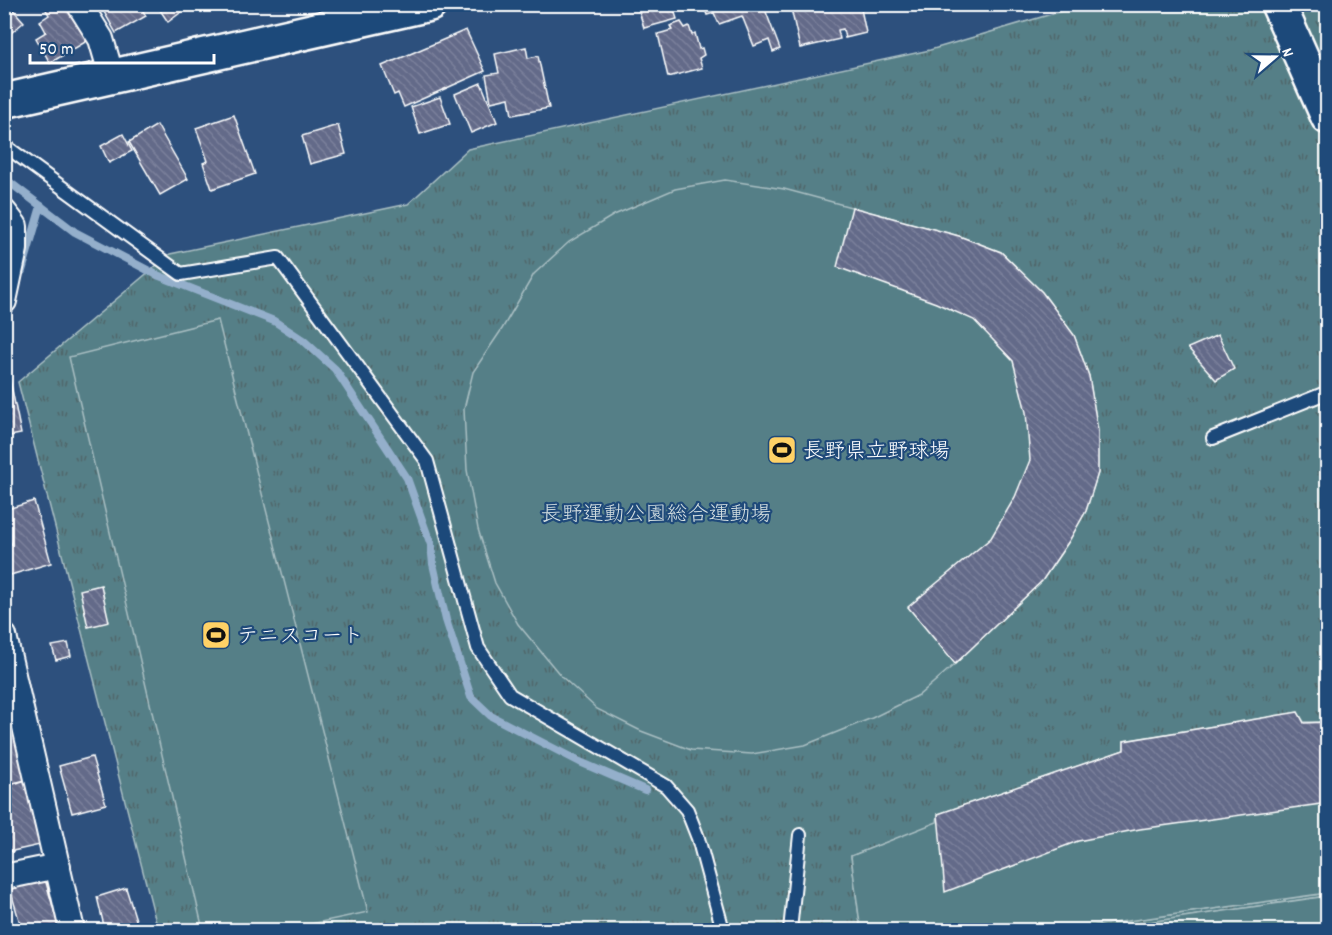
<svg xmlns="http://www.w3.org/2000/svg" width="1332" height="935" viewBox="0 0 1332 935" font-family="Dekko,'Klee One',sans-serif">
<defs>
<pattern id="park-tufts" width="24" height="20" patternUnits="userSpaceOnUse" patternTransform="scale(1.5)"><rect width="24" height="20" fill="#557f87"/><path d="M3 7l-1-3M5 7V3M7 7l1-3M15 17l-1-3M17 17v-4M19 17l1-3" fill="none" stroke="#50666a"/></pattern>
<pattern id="building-back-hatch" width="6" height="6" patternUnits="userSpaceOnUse" patternTransform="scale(1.5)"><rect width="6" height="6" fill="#636a89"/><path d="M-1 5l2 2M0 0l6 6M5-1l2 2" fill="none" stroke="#7a809b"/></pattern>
</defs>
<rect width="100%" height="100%" fill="#2d507d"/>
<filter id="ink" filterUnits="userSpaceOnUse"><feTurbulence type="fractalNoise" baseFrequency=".0167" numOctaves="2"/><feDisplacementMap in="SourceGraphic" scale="12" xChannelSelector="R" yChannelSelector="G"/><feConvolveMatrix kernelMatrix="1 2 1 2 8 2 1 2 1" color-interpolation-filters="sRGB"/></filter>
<g filter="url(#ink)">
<g fill="url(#park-tufts)" stroke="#aabfc3" stroke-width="1.5">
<polygon points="1082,5 1327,5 1327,722 1304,723 1124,741 1124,750 851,856 860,924 859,930 158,930 18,382 170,254 408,204 468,149 930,50"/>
<polygon points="1327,893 1327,896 1095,930 1063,930"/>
</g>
<g fill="#557f87" stroke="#aabfc3" stroke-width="1.5">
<polygon points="725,180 784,189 959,236 1001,252 1042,292 1074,335 1089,376 1098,431 1098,473 1086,511 1069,541 1042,581 955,664 919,695 872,718 805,745 752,754 691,750 641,731 597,709 561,676 518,624 495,583 478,529 467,470 464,409 473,372 502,329 534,274 569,242 614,215 675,189"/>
<polygon points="218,320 368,912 283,930 203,930 69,357"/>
<polygon points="1298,712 1304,722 1327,722 1327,893 1063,930 859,930 860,924 851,856 937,822 938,814 1124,750 1124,741"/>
<polygon points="1327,896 1327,930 1095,930"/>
</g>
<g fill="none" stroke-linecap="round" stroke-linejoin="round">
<g stroke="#94afcb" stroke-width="8">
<polyline points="4,178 75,232 157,275 274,321 303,340 335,369 407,478 431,545 433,564 446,620 471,697 491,716 580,762 645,790"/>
<polyline points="22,271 41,206"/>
</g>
</g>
<g fill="url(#building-back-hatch)" stroke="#fff" stroke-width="1.5">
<polygon points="4,4 8,4 24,22 4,39"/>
<polygon points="51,4 65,4 87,41 50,63 36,38 46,32 40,21 49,15 45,8"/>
<polygon points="114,4 139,4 146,16 116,33 103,10"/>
<polygon points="156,4 192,4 168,22"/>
<polygon points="637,4 672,4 677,19 644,28"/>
<polygon points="703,4 763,4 780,49 773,52 769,40 754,46 742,16 719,24 714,13 707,15"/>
<polygon points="790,4 860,4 866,33 845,38 843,29 838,30 840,39 800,48"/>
<polygon points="681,22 685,28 689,26 692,35 695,33 699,49 702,48 704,55 699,58 702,68 668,77 658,34 672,30 670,26"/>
<polygon points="466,30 485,71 404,107 398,93 394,95 382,66"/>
<polygon points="526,47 528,58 538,56 549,108 512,115 509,98 491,102 486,75 499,73 495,54"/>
<polygon points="481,83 497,122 471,133 455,94"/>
<polygon points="440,97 450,124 420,134 411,107"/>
<polygon points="234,115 255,174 212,189 203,163 208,161 196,128"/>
<polygon points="157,125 188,179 160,195 129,142"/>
<polygon points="338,125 346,154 310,164 302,136"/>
<polygon points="123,134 132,151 109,163 101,146"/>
<polygon points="852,207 959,236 1001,252 1042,292 1074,335 1089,376 1098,431 1098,473 1086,511 1069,541 1042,581 955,664 908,607 991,538 1015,497 1030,460 1026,412 1013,361 974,320 936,303 837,267"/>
<polygon points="1218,335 1234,369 1216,380 1188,348"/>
<polygon points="4,360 6,360 21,434 4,437"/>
<polygon points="34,501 51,563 7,576 4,565 4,544 11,544 4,520 4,510"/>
<polygon points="101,585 109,622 88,627 80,590"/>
<polygon points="68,643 71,656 56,660 52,646"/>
<polygon points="1298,712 1304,723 1328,722 1328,803 1140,829 1078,841 945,892 938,814 1124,750 1124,741"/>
<polygon points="12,722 26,780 4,785 4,725"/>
<polygon points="92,757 106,804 72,813 59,766"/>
<polygon points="26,780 40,845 8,852 4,833 4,787"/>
<polygon points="45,879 59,928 48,930 22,930 10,889"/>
<polygon points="126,888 137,923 105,930 97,897"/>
</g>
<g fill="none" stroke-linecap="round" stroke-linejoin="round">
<g stroke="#fff" stroke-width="16">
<g id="lane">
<polyline points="4,145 181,274 278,258 427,461 478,648 510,695 666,786 687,810 698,838 723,930"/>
<polyline points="1213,438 1328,392"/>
<polyline points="790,930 800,835"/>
</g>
</g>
<g stroke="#fff" stroke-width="28">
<g id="street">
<polyline points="79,4 101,39 112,77"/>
<polyline points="4,212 15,226 15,249 4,301"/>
<polyline points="4,636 72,930"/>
<polyline points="4,877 58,866"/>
</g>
</g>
<g stroke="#fff" stroke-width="38">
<g id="secondary">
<polyline points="1278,4 1328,117"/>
<polyline points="4,101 430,4"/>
</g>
</g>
<use href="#lane" stroke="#1f4a7a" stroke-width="12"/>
<use href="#street" stroke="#1f4a7a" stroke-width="24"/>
<use href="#secondary" stroke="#1f4a7a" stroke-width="33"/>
</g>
</g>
<defs>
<g id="stadium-square" transform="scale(1.5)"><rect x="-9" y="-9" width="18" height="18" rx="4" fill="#ffd166" stroke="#1f4a7a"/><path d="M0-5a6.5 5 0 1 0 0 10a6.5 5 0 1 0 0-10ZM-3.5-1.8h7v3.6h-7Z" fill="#111"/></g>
</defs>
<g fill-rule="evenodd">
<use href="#stadium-square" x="782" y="450"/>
<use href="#stadium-square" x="216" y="635"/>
</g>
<g text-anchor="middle" stroke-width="4.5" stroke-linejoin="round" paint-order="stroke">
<g font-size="21" fill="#fff" stroke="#1f4a7a" text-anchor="start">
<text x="803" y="457">長野県立野球場</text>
<text x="237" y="642">テニスコート</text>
</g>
<g font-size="21" fill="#d4dfe1" stroke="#1f4a7a">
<text x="656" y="520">長野運動公園総合運動場</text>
</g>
</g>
<rect width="1332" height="935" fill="none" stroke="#1f4a7a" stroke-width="24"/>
<rect x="12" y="12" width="1308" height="911" fill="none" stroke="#fff" stroke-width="2" filter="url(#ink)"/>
<g transform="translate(1275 57) rotate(70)" stroke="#1f4a7a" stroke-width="4.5" paint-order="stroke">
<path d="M0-4.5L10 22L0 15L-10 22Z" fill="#ffffff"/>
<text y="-9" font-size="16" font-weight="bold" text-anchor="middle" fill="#ffffff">N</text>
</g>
<path d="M30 54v9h184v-9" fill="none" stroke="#ffffff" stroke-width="3"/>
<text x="39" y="54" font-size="18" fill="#ffffff" stroke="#1f4a7a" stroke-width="4.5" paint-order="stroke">50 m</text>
</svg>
